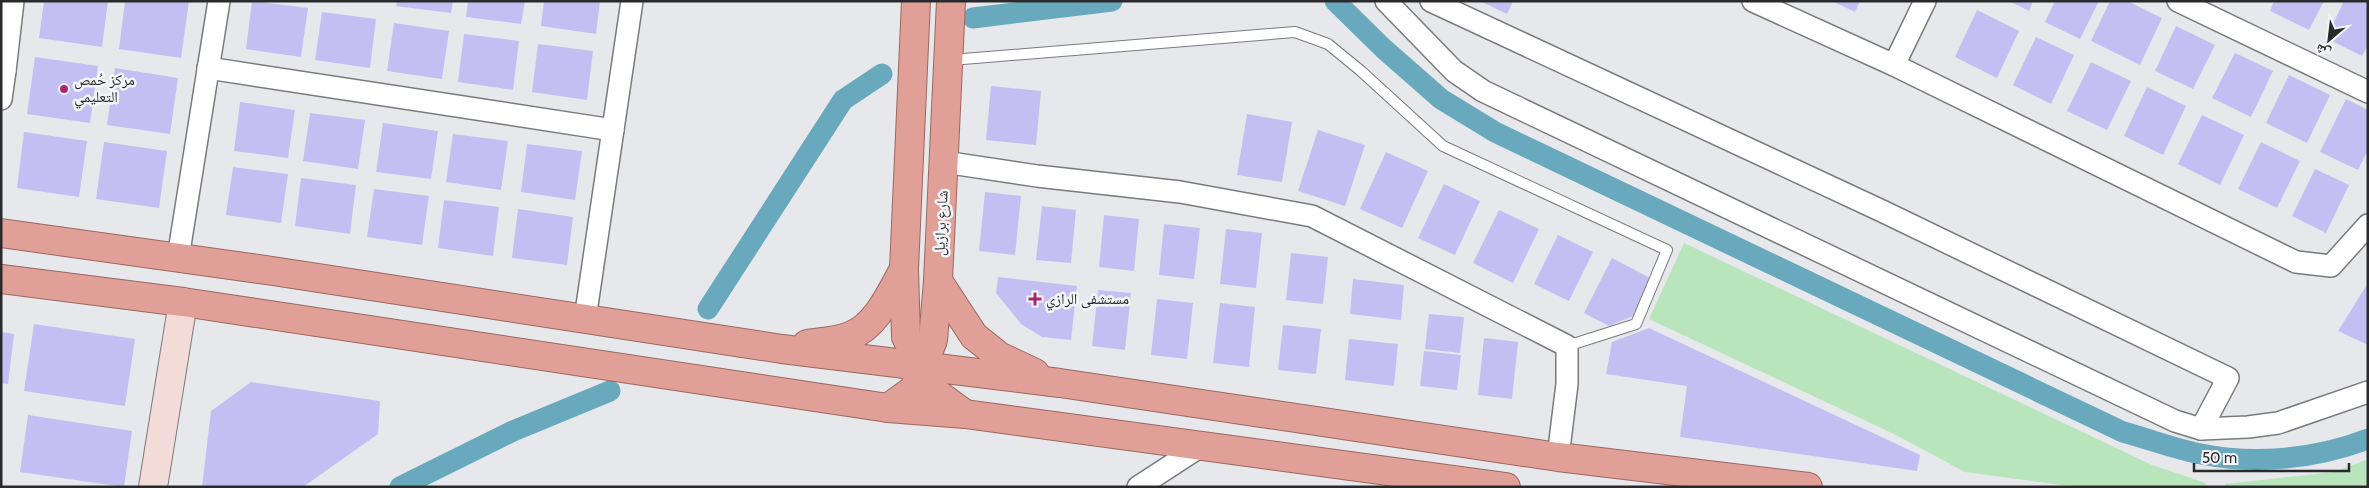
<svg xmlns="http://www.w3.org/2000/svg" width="2369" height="488" viewBox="0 0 2369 488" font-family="Cabin,'Noto Naskh Arabic',sans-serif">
<rect width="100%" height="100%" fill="#e7e8eb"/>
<g fill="#b9e5bd">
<polygon points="1684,243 2152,465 2206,483 2205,487 2077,487 1965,472 1896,435 1649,319"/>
<polygon points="2368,459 2368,487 2225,487 2225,484 2334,472"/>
</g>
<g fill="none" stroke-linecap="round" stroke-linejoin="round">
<g stroke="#69a9be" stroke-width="21">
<path d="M1335 1 1384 49 1441 99 1495 132 2123 432C2149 439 2175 449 2201 454 2255 465 2316 459 2368 439"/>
<polyline points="973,18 1112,1"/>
<polyline points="708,309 843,100 882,74"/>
<polyline points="400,487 513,431 610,391"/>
</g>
</g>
<g fill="#c4bff3">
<polygon points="44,1 108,1 102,47 39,38"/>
<polygon points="125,1 189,1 181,58 119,49"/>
<polygon points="252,1 308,8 301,57 246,49"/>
<polygon points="397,1 453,1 451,13 396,6"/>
<polygon points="468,1 525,1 521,24 466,17"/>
<polygon points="544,1 600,1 596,34 541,26"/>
<polygon points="1480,1 1513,1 1507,14"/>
<polygon points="1832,1 1860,1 1855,12"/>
<polygon points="2009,1 2033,1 2029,11"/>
<polygon points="2055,1 2099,1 2080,39 2045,22"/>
<polygon points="2110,1 2127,1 2162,18 2140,65 2091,41"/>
<polygon points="2274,1 2324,1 2309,30 2270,11"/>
<polygon points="2344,1 2368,1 2368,45 2362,56 2326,38"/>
<polygon points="1977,10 2019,31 1997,78 1955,57"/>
<polygon points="322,12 376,19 370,68 315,60"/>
<polygon points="394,23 449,31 442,79 387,71"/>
<polygon points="2176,26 2215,45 2193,89 2155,71"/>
<polygon points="464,34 519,41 513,90 458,82"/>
<polygon points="2036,37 2074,55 2051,104 2013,85"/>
<polygon points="538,44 593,51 587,100 532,92"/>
<polygon points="2235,53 2273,71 2251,117 2212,98"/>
<polygon points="35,57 98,66 90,123 27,114"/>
<polygon points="2091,62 2131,81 2107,130 2067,111"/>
<polygon points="115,68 178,78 170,134 107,125"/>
<polygon points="2289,75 2330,95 2307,143 2266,123"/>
<polygon points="991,86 1041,91 1036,145 986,140"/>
<polygon points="2147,87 2186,106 2163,155 2124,136"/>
<polygon points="2346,99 2368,110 2368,150 2358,170 2320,152"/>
<polygon points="240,102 295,110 288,158 234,151"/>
<polygon points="310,113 365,120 358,169 303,161"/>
<polygon points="1247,114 1292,122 1282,182 1237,175"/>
<polygon points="2202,115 2244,135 2220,185 2178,164"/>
<polygon points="383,123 438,131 431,179 376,172"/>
<polygon points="1318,130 1365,145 1345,206 1298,191"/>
<polygon points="24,132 87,141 79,197 17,188"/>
<polygon points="453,134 508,141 501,190 446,182"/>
<polygon points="104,142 167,151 159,208 96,199"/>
<polygon points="2261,142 2300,161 2277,208 2238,189"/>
<polygon points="527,144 582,151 575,200 521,192"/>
<polygon points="1386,152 1428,171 1402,228 1360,209"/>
<polygon points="233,167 288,174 281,223 226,215"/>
<polygon points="2315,169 2349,185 2326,233 2292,216"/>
<polygon points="301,178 356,185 350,234 295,226"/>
<polygon points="1444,184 1480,201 1455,255 1418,238"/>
<polygon points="374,189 429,196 422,245 367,237"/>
<polygon points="985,192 1021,196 1015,255 979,251"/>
<polygon points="444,200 499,207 493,256 438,248"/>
<polygon points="1042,206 1076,210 1071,263 1036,260"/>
<polygon points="518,209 573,217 567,265 512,258"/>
<polygon points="1499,210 1539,229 1513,283 1473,263"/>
<polygon points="1104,215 1139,219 1134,271 1099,267"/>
<polygon points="1164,224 1200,228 1194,279 1159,275"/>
<polygon points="1226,229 1262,233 1256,288 1220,284"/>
<polygon points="1558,235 1593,252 1569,301 1534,284"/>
<polygon points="1291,253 1328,257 1323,304 1286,300"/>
<polygon points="1612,258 1652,279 1633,316 1609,326 1584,313"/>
<polygon points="998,277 1077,286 1071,340 1042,337 1021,324 996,293"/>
<polygon points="1353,279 1404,285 1401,320 1350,314"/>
<polygon points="2368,283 2368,345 2338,331"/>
<polygon points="1098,290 1131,293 1125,350 1092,346"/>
<polygon points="1157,299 1193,303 1187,359 1151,355"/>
<polygon points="1220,303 1255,307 1249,367 1213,363"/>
<polygon points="1429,314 1464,317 1460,353 1425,349"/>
<polygon points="34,324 135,339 125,406 24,391"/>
<polygon points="1283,325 1321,329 1316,374 1278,370"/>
<polygon points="1649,328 1920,455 1917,471 1680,437 1687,386 1606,374 1612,342"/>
<polygon points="1,332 14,334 8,384 1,383"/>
<polygon points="1484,338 1518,342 1512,399 1478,395"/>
<polygon points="1349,339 1398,344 1394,386 1345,380"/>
<polygon points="1424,351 1461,355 1457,390 1420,386"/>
<polygon points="251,382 380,401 378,434 303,487 202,487 211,411"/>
<polygon points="28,415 132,431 124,487 20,472"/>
</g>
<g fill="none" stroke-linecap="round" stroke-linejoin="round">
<g stroke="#797a7d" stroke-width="12">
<polyline id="service" points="951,60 1295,32 1328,44 1361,71 1443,146 1667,250 1636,324 1567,346"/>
</g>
<g stroke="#797a7d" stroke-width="24">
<g id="minor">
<polyline points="1386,1 1454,71 1483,91 2175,421 2201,429 2248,427 2278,423 2368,392"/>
<polyline points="1431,1 1882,211 2228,378 2201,429"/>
<polyline points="1753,1 1894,65 2296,262 2331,266 2368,225"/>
<polyline points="2178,1 2368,92"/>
<polyline points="1894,65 1925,1"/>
<polyline points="208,68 613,130"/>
<polyline points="1,71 5,71 1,99"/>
<polyline points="5,71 13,1"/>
<polyline points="944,162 1037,176 1180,192 1312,216 1567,346 1567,384 1558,457"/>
<polyline points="178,258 219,1"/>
<polyline points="585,319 632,1"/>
<polyline points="1138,487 1201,446"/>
</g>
</g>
<g stroke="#797a7d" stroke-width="30">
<polyline id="secondary" points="153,487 183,302"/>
</g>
<g stroke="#9b6761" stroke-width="30">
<g id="trunk">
<polyline points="916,1 904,269 906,337 935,392 965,414"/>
<polyline points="1,233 266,270 782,349 1060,383 1558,457 1808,487"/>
<polyline points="1,279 183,302 888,408 965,414 1506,487"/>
<polyline points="938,281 974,336 999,356 1035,373"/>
<path d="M807 344C821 342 838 341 850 336 877 326 891 292 904 269"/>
<polyline points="888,408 914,389 933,340 938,281 951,1"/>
</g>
</g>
<use href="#service" stroke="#fff" stroke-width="10"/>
<use href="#minor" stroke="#fff" stroke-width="21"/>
<use href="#secondary" stroke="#f3dbd8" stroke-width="28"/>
<use href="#trunk" stroke="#e0a098" stroke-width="28"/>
</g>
<g fill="#a92772" stroke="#f4f5f8" stroke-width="2">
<circle cx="64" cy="89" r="5"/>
<path d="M1032.5 291.5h5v5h5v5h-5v5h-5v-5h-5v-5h5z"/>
</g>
<g text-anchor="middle" stroke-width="5" stroke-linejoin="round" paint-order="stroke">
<g font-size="15" fill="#2a2a2c" stroke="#f4f5f8" text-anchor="start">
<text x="74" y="85">مركز حُمص<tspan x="74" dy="17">التعليمي</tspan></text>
<text x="1046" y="304">مستشفى الرازي</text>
</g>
<g font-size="15" fill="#2a2a2c" stroke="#f4f5f8">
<text transform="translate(941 223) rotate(-87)" y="5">شارع برازيل</text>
</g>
</g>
<rect width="2369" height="488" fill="none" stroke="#2a2a2c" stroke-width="5"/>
<g transform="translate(2329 40) rotate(208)" stroke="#f4f5f8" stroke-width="4" paint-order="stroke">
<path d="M0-4L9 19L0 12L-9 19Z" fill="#2a2a2c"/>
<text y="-8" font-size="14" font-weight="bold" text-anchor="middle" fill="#2a2a2c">ش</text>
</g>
<path d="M2194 463v8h155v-8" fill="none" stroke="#2a2a2c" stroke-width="2.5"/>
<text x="2202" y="463" font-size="15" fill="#2a2a2c" stroke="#f4f5f8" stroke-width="4" paint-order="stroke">50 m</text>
</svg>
